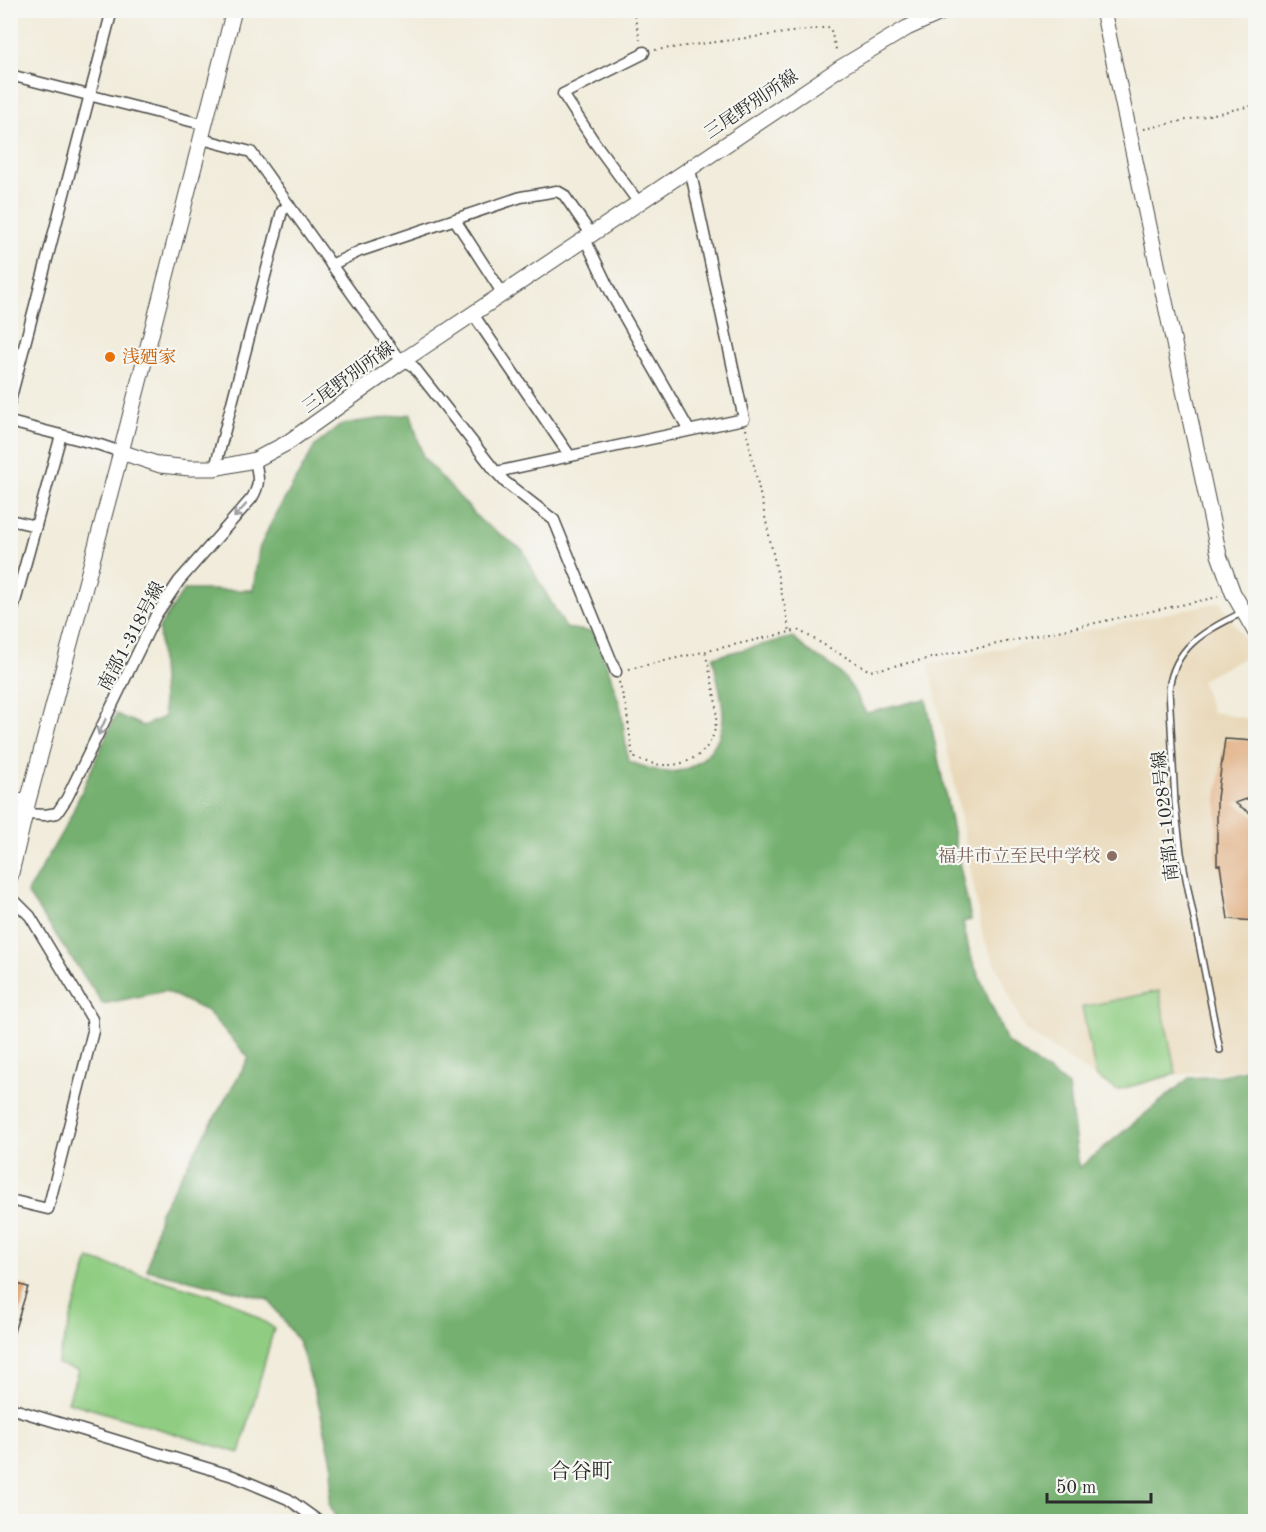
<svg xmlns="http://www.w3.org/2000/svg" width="1266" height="1532" viewBox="0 0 1266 1532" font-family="'Old Standard TT','Noto Serif JP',serif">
<rect width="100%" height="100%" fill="#f6f6f2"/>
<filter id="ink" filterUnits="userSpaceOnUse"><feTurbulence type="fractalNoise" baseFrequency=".0167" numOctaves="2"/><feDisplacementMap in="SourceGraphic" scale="12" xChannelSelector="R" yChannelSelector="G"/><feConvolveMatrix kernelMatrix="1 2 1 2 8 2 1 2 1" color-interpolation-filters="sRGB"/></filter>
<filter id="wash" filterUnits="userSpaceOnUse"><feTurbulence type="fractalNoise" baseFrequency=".008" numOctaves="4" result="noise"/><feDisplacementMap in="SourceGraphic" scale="24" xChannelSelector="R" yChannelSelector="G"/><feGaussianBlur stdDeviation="1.35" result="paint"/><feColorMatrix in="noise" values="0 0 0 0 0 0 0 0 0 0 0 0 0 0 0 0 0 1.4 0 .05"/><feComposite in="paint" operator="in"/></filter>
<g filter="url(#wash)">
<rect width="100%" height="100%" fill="#f1ecdb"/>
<polygon fill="#e9d9ba" points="1220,602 1254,653 1201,680 1212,712 1255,720 1255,1065 1217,1073 1189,1073 1160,1078 1117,1092 1025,1030 983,937 953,776 929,664"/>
<g fill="#90cd82" stroke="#5e7c56" stroke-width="1.5">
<polygon points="1159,991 1176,1074 1117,1090 1096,1076 1082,1007"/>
<polygon points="89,1259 231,1301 274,1328 240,1453 68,1402 78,1370 57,1364"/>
</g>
<path fill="#74b070" stroke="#506e4e" stroke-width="1.5" d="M411 414 423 457 481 521 523 550 538 580 566 628 593 632 610 674 621 709 628 761C640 765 655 772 669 772 700 771 724 743 723 713 722 694 716 675 713 657L793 637C807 654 824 658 839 672 851 683 858 699 866 713L926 699 971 920 963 922 970 955 1007 1042 1068 1086 1079 1168 1189 1078 1217 1076 1255 1068V1521H337L329 1503 333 1467 320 1409 299 1342 268 1299 147 1270 160 1212 249 1058 207 1011 165 991 103 1004 27 893 69 820 116 714 143 726 164 717 159 628 184 590H253L259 549 270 525 315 446 342 424Z"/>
<g id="blocks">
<g fill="#e0ab7d">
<polygon points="1225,739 1256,741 1256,796 1235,803 1256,817 1256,921 1228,919 1220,865 1217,865 1217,798"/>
<polygon points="10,1282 28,1287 13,1335 10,1334"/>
</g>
</g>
</g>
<g filter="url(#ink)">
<use href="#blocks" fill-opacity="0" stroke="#494845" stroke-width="1.5"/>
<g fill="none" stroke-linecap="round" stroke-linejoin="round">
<g stroke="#494845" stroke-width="8">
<path id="lane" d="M1220 1050 1181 853 1175 803 1169 689C1175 645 1206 631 1241 613"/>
</g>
<g stroke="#494845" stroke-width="13">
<g id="street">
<polyline points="10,75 206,125"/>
<polyline points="202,139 251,152 395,354 414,367 496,472 744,419 690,169"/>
<polyline points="639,203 595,143 563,94 643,54 644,52"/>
<polyline points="455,220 503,294"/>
<polyline points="585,239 613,297 689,430"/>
<polyline points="331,265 360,251 521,197 557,191 564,195 591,234"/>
<polyline points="473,314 570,456"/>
<polyline points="10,401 112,10"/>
<polyline points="10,422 100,445 121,452"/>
<polyline points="215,468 282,211 289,205"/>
<polyline points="496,472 505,482 554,520 616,672"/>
<polyline points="10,520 36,526"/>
<polyline points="10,620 61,435"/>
<polyline points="10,796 28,801"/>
<path d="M26 814 45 815 57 813 67 798 156 615 179 581 252 498C261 483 258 476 255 460"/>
<polyline points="10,900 17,903 30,916 92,1019 93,1031 48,1209 10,1200"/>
<polyline points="10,1408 233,1476 288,1499 320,1522"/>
</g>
</g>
<g stroke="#494845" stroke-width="17">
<g id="secondary">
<polyline points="1103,10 1219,555 1233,593 1256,633"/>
<polyline points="121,452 160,465 190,468 215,468 255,460 287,443 404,360 840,68 907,28 947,10"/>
<polyline points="10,877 28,801 121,452 234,10"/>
</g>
</g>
<g stroke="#494845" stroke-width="2" stroke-dasharray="1.5 4.5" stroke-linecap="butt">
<polyline points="633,10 640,40"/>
<polyline points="655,50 830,27 837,53"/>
<polyline points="1144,129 1256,105"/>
<polyline points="746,429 790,632 798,630 870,671 1218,597"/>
<polyline points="629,669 790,632"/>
<path d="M619 682 626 707 633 757C652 765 670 769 690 760 733 739 712 687 705 651"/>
</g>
<use href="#lane" stroke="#fff" stroke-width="5"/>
<use href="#street" stroke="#fff" stroke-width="10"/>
<use href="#secondary" stroke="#fff" stroke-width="15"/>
</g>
<defs><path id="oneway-shaft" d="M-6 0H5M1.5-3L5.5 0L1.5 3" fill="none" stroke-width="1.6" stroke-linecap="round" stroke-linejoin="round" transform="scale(1.5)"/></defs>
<g stroke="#a0a0a0">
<use href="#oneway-shaft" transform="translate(240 511) rotate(133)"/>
<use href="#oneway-shaft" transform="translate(102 727) rotate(115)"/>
</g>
</g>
<circle fill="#e8710a" stroke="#f6f6f2" stroke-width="2" cx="110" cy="357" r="6"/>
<circle fill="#8d6e63" stroke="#f6f6f2" stroke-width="2" cx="1112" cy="856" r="6"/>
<g text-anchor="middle" stroke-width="4.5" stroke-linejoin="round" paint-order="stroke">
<g font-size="18" fill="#2b2b2b" stroke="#f6f6f2">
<text transform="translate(751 104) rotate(-34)" y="6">三尾野別所線</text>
<text transform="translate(348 377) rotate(-36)" y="6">三尾野別所線</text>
<text transform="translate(131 636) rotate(-62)" y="6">南部1-318号線</text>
<text transform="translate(1165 816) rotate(-96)" y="6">南部1-1028号線</text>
</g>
<g font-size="18" fill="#c56008" stroke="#f6f6f2" text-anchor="start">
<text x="122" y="363">浅廼家</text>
</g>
<g font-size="18" fill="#785e54" stroke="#f6f6f2" text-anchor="end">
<text x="1100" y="862">福井市立至民中学校</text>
</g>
<g font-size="21" fill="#2b2b2b" stroke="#f6f6f2">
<text x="581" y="1478">合谷町</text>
</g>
</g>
<rect width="1266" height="1532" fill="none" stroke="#f6f6f2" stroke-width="36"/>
<path d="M1047 1493v9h104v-9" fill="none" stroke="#2b2b2b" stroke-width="3"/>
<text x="1056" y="1493" font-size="18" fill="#2b2b2b" stroke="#f6f6f2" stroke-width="4.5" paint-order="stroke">50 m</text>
</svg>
